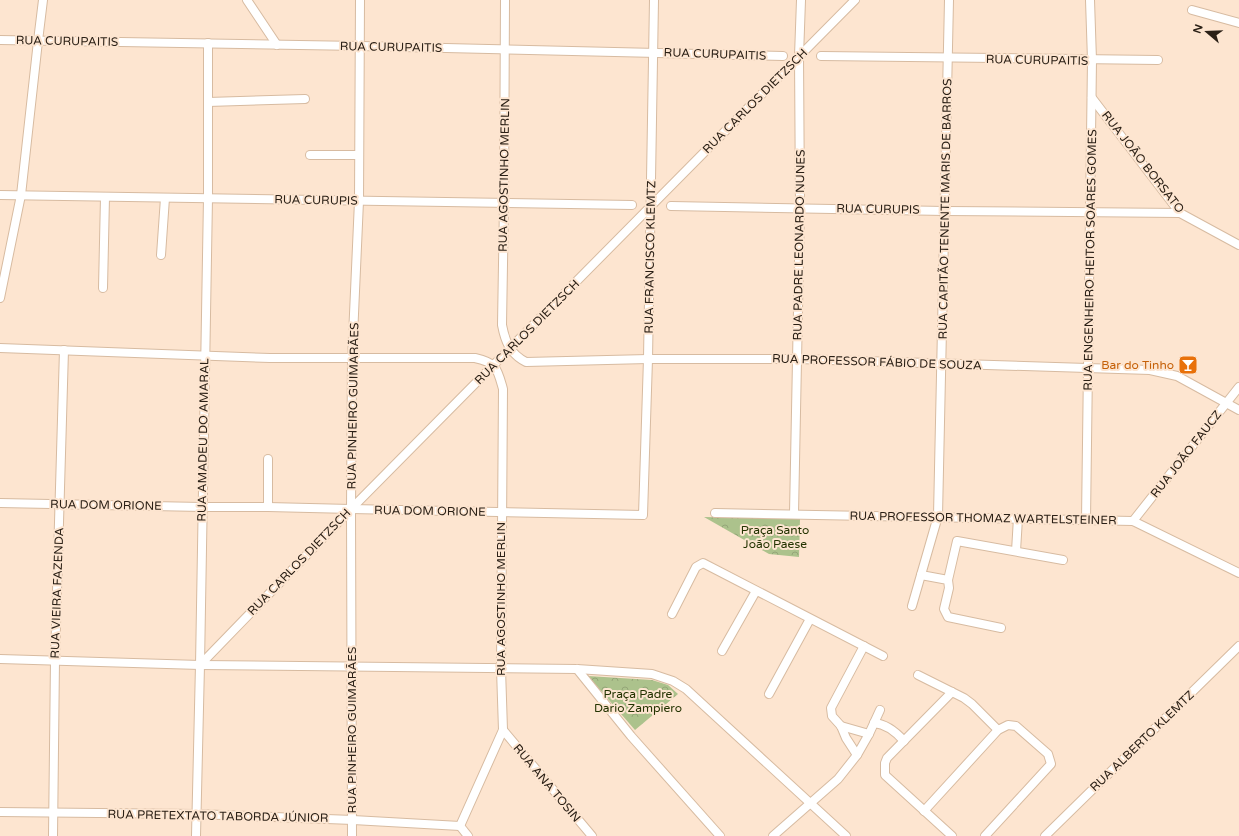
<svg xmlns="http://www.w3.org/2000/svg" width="1239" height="836" viewBox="0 0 1239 836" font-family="'Varela Round',sans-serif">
<defs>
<pattern id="park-crowns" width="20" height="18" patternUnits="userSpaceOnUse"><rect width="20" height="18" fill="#acc28c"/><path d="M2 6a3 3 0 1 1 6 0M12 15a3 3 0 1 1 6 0" fill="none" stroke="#94a678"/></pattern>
</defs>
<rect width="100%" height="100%" fill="#fde5d0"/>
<g fill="url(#park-crowns)">
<polygon points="704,517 800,519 799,557 769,554"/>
<polygon points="588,676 652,680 668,685 678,694 635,730"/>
</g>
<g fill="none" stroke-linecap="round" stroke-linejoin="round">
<g stroke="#d7bba1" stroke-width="10">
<g id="minor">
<polyline points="247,0 277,45"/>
<path d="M505 0 504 203 502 325C505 341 510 354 526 362L648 359H798L1150 370 1177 376 1239 410"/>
<polyline points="1192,10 1239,23"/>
<polyline points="0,40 360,46 783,56"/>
<polyline points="821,56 1158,60"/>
<polyline points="1092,98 1180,213 1239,245"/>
<polyline points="208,102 305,99"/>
<polyline points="310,155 359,155"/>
<polyline points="0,195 632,205"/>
<polyline points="671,206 945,211 1180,213"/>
<polyline points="161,255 165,198"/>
<polyline points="103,288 105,197"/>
<polyline points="0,298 21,195 38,41 43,0"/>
<path d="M0 348 270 358H475C497 363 497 368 503 389L501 669 503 730 460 826"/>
<polyline points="268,459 268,507"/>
<polyline points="0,503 202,507 268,507 351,509 643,515 648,359 654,0"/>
<polyline points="715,513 1133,521 1239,573"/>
<polyline points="794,514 800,208 799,56 801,0"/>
<polyline points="1086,520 1092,60 1090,0"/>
<polyline points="1133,521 1239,387"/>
<polyline points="1016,551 1018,518"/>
<polyline points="921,575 948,580 949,588 944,609 948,617 1001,628"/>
<polyline points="948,580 957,541 1063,560"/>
<polyline points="912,606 938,516 949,0"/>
<polyline points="672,614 696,567 703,563 883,656"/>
<polyline points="722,651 756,591"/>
<polyline points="0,659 200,665 577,669 652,674 673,681 686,689 846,836"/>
<polyline points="200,665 351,509 855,0"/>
<polyline points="577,669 631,736 720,836"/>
<polyline points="918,675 964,698 972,704 998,730"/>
<polyline points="952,692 887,758 885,763 885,775 952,836"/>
<polyline points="769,694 810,619"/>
<path d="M874 723C887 724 896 732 904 741"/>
<polyline points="841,726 869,734"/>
<polyline points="503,730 592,836"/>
<polyline points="857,755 846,738 841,726 832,716 831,708 864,646"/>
<polyline points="924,811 998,730 1008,725 1016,726 1048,754 1051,764 985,836"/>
<polyline points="0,812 196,814 353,820 460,826"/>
<polyline points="460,826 468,836"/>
<polyline points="53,836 55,660 64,350"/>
<polyline points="196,836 200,665 208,198 208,43"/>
<polyline points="352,836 351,509 352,359 359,201 360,0"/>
<polyline points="773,836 838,779 857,755 869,734 880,710"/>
<polyline points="1045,836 1239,646"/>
</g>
</g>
<use href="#minor" stroke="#fff" stroke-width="8"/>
</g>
<defs>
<g id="bar-square" transform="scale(1)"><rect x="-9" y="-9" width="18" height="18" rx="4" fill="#e8710a" stroke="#fde5d0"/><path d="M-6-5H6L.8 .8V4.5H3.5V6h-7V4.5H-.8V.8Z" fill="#fff"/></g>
</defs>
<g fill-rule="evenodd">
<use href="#bar-square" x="1188" y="365"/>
</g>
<g text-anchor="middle" stroke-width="4" stroke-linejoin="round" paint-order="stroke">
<g font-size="12" fill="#2b2016" stroke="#fde5d0">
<text transform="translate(67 41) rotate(1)" y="4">RUA CURUPAITIS</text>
<text transform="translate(391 47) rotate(1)" y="4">RUA CURUPAITIS</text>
<text transform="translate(715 54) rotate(2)" y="4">RUA CURUPAITIS</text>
<text transform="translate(1037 60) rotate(1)" y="4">RUA CURUPAITIS</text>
<text transform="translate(755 101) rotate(-45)" y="4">RUA CARLOS DIETZSCH</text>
<text transform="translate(1143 162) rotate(52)" y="4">RUA JOÃO BORSATO</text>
<text transform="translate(504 175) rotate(-89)" y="4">RUA AGOSTINHO MERLIN</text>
<text transform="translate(316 200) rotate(1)" y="4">RUA CURUPIS</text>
<text transform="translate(878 209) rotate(1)" y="4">RUA CURUPIS</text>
<text transform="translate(945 209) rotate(-89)" y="4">RUA CAPITÃO TENENTE MARIS DE BARROS</text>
<text transform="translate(799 245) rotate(-89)" y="4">RUA PADRE LEONARDO NUNES</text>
<text transform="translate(650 257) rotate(-89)" y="4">RUA FRANCISCO KLEMTZ</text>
<text transform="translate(1090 260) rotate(-89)" y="4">RUA ENGENHEIRO HEITOR SOARES GOMES</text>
<text transform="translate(527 332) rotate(-45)" y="4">RUA CARLOS DIETZSCH</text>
<text transform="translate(877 362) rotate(2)" y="4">RUA PROFESSOR FÁBIO DE SOUZA</text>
<text transform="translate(353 406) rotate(-89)" y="4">RUA PINHEIRO GUIMARÃES</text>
<text transform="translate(203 440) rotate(-89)" y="4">RUA AMADEU DO AMARAL</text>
<text transform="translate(1186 454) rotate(-52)" y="4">RUA JOÃO FAUCZ</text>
<text transform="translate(106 505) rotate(1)" y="4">RUA DOM ORIONE</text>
<text transform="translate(430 511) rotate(1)" y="4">RUA DOM ORIONE</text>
<text transform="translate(983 518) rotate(1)" y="4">RUA PROFESSOR THOMAZ WARTELSTEINER</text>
<text transform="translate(299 562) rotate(-46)" y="4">RUA CARLOS DIETZSCH</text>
<text transform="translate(57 593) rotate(-88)" y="4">RUA VIEIRA FAZENDA</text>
<text transform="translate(501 599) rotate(-90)" y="4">RUA AGOSTINHO MERLIN</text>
<text transform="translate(352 730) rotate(-90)" y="4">RUA PINHEIRO GUIMARÃES</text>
<text transform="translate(1142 741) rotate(-44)" y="4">RUA ALBERTO KLEMTZ</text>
<text transform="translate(547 783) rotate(50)" y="4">RUA ANA TOSIN</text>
<text transform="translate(218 816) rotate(1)" y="4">RUA PRETEXTATO TABORDA JÚNIOR</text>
</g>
<g font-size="12" fill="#c56008" stroke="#fde5d0" text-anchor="end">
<text x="1174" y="369">Bar do Tinho</text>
</g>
<g font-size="12" fill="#233301" stroke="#fde5d0">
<text x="775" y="534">Praça Santo<tspan x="775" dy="14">João Paese</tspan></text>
<text x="638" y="698">Praça Padre<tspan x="638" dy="14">Dario Zampiero</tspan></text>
</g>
</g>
<g transform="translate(1207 32) rotate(289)" stroke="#fde5d0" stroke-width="3" paint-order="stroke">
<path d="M0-3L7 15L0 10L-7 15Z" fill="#2b2016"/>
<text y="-6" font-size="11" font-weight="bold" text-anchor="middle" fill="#2b2016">N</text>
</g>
</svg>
